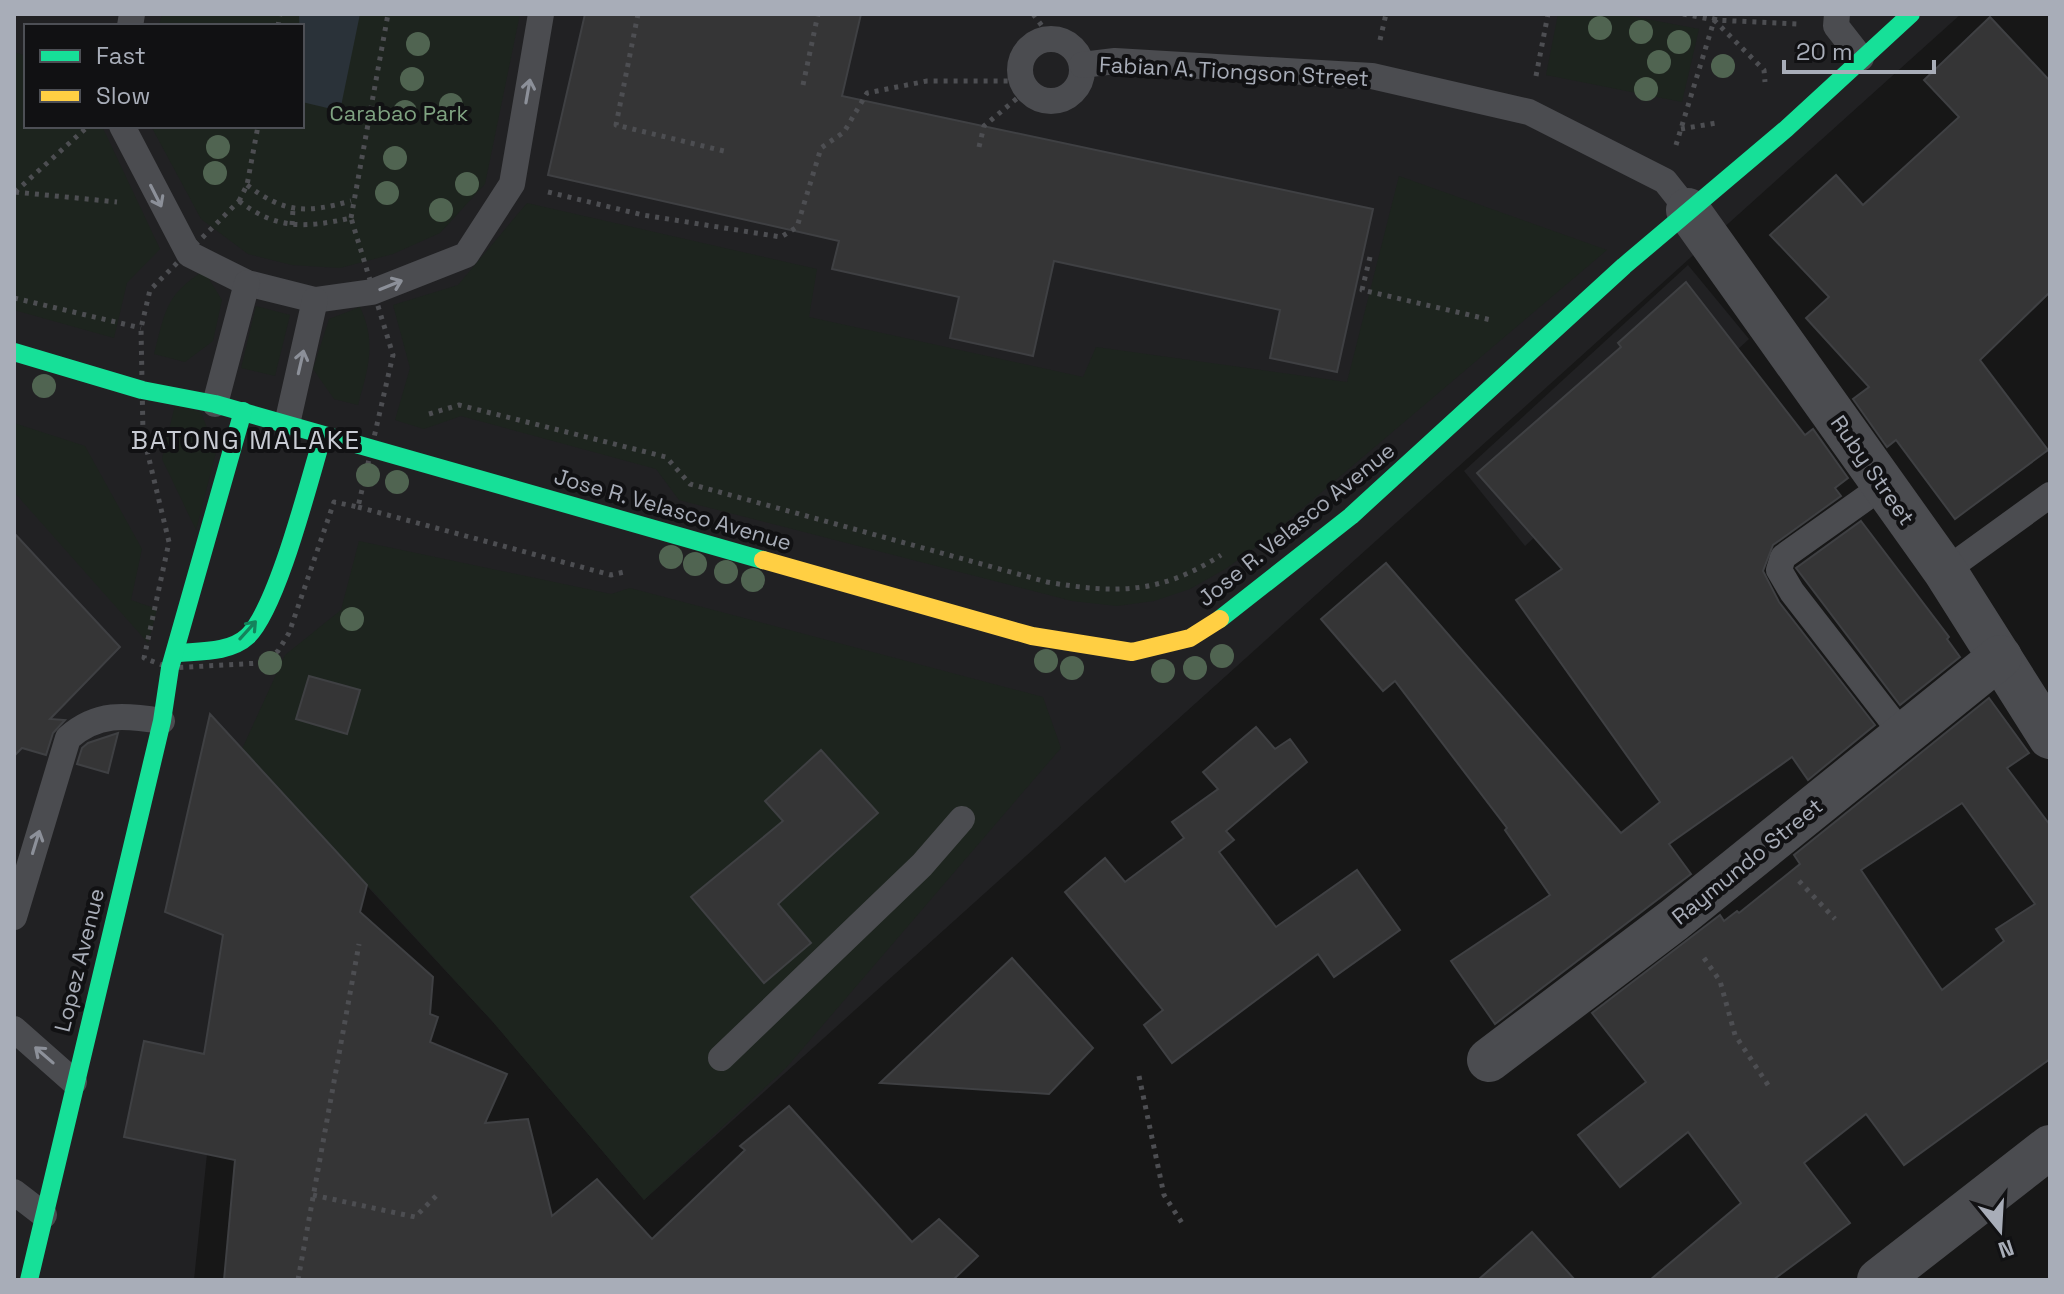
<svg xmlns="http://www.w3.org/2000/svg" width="2064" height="1294" viewBox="0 0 2064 1294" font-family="'Space Grotesk',sans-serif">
<rect width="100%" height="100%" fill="#171717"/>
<g fill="#212123" fill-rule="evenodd">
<path d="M14 14H1961L644 1200 493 1022 367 886 342 984 207 1154 194 1280H14ZM26 26H302V126H26Z"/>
<polygon points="1688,265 1749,339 1525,546 1464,471"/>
</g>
<g fill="#1d241e">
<polygon points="162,14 520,14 485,184 440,233 393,254 340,268 292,265 248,254 201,219 151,126 302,126 302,26 159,26"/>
<polygon points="1558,14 1620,14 1699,29 1682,102 1546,75"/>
<polygon points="14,52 26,56 26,126 102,126 160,249 127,283 114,338 14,310"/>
<polygon points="1399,176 1607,250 1264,541 1227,568 1190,589 1154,601 1117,606 1072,601 679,500 656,469 461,416 424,429 395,420 410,368 393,305 458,285 527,203 817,269 809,317 1083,377 1096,347 1347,382"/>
<path d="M204 271 222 300 213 341 185 362 154 354C165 313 165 294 204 271Z"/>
<polygon points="256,306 290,315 275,376 241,368"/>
<path d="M360 307C377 343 368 369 358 405L334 399 313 369 329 319Z"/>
<polygon points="175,405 201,412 216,452 196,530 162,459"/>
<polygon points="14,423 85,446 142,549 131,600 157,609 148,643 14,492"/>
<polygon points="359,541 611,594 630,588 1043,697 1061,748 786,1068 644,1200 493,1022 242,749 285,655 341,610"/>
</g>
<polygon fill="#2a3239" points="299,14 360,14 340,111 302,102"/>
<g fill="#353536" stroke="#3f4043" stroke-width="2" fill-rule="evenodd">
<polygon points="585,14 861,14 842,96 1373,209 1337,372 1270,358 1280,310 1054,261 1033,356 950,338 959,297 832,269 839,241 548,175"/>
<polygon points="1990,17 2050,81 2050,292 1980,360 2048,450 1955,519 1896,440 1887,447 1853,399 1869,387 1806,318 1829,297 1770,235 1836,175 1863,205 1959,117 1924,80"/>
<polygon points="1686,282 1805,435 1813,429 1848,478 1835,488 1841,496 1773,545 1763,571 1779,602 1875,725 1808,780 1792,757 1669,844 1691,874 1495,1024 1451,961 1550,895 1505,830 1507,828 1395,681 1383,691 1321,619 1386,563 1621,833 1660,802 1516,600 1562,569 1477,473 1621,347 1618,343"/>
<polygon points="1861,521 1949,637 1947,639 1960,657 1900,705 1796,568"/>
<polygon points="14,533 120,647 50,719 65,720 53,733 46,755 22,748 14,756"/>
<polygon points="309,676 360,690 347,734 296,719"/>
<path d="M1989 698 2029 753 2007 768 2050 825V1059L1904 1165 1866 1114 1804 1163 1850 1223 1773 1280H1650L1741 1203 1688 1132 1620 1187 1578 1135 1646 1082 1592 1013 1720 915 1724 921 1737 911 1739 913 1800 864 1794 855ZM1962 803 2035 904 1996 929 2004 941 1942 990 1861 870Z"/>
<polygon points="210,714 367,885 360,912 433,977 430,1014 438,1017 430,1042 507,1074 485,1123 528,1119 552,1216 597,1179 652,1239 745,1150 740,1146 789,1106 912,1242 939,1219 978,1256 953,1280 224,1280 235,1160 124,1137 144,1041 204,1054 223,935 165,912"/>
<polygon points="1256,727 1275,749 1290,739 1307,762 1226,831 1234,840 1219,852 1276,927 1357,870 1400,930 1334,977 1318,954 1172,1063 1144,1025 1163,1010 1065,892 1105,858 1125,882 1184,838 1172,822 1218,789 1203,772"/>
<polygon points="118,733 108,773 77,764 82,748 88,743"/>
<polygon points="821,750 878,813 778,904 811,943 764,983 691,897 783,821 765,801"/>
<polygon points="1012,958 1093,1048 1049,1094 880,1083"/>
<polygon points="1532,1232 1575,1280 1478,1280"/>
</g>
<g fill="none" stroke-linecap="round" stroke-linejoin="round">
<g stroke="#4d4e52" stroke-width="5" stroke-dasharray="4 6" stroke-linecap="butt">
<polyline points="638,14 616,125 728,152"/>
<polyline points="1033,14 1052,39"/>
<polyline points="1683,14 1714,20 1797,24"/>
<polyline points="1714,20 1764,70 1765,82"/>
<polyline points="278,26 280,14"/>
<polyline points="1380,40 1386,14"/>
<polyline points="1536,76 1548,14"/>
<polyline points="803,85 818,14"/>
<polyline points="1681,129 1716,123"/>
<polyline points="1676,145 1716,14"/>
<polyline points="979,147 984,126 1027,90"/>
<path d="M247 185C285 214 307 213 351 201"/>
<polyline points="15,192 117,202"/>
<polyline points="15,192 85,129"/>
<polyline points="548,192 643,215 781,237 797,227 821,148 844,132 867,93 927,81 1022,81"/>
<path d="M239 201C277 230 305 228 351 218L393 355 358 507 334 502 289 633 278 651 260 663 170 668 144 658 169 542 143 434 141 328 150 290Z"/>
<polyline points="239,201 247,185 258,126"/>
<polyline points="351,218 388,14"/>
<polyline points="292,225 293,209"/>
<polyline points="1370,257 1362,290 1491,320"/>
<polyline points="14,298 141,328"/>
<path d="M429 414 459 405 666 457 690 484 1047 582C1116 594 1161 594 1221 555"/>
<polyline points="358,507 611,575 624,572"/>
<polyline points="1799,881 1835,919"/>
<polyline points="1704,958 1720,981 1735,1035 1770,1088"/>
<polyline points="1139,1076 1164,1195 1182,1223"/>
<polyline points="313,1195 415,1217 439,1193"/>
<polyline points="298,1280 359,944"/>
</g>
<g stroke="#4b4c50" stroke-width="26">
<polyline points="1837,14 1836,26 1861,58"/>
<polyline points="130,26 132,14"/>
<circle cx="1051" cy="70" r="31"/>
<polyline points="1082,65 1115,61 1372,76 1529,112 1665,181 1688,210"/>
<polyline points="122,126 189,254 247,283 315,300 372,292 466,255 512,184 541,14"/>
<polyline points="215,404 247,283"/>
<polyline points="287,424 315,300"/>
<polyline points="1884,485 1783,557 1779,570 1792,592 1903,735"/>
<polyline points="1945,571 2050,495"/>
<path d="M14 917 68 738C97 712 125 715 162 721"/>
<polyline points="14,1029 74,1082"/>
<polyline points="721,1058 922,865 962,819"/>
<polyline points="14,1192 44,1215"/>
</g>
<g stroke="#4b4c50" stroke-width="44">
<polyline points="1688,210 1945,571 2050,737"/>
<polyline points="1489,1060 1674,920 2000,657"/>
<polyline points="1879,1280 2050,1147"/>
</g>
<g stroke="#16e098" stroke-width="18">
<polyline points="14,352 142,390 215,404 763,560"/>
<polyline points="1220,619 1351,516 1624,266 1786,129 1911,14"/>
<path d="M177 653C199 651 230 653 248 636 278 606 309 481 323 435"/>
<polyline points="29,1280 162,721 170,668 243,411"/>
</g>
<polyline stroke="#ffcf43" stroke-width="18" points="763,560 1032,636 1132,652 1190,638 1220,619"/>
</g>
<g fill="#506451">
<circle cx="1600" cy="28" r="12"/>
<circle cx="1641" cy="32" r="12"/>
<circle cx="1679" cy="42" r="12"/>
<circle cx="418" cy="44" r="12"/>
<circle cx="1659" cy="62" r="12"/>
<circle cx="1723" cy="66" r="12"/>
<circle cx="412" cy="79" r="12"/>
<circle cx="1646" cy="89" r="12"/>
<circle cx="451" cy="105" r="12"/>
<circle cx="405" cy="112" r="12"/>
<circle cx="218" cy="147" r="12"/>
<circle cx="395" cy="158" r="12"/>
<circle cx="215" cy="173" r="12"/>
<circle cx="467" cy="184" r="12"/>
<circle cx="387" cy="193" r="12"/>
<circle cx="441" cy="210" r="12"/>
<circle cx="44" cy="386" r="12"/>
<circle cx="368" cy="475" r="12"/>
<circle cx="397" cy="482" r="12"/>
<circle cx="671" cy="557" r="12"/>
<circle cx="695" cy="564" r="12"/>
<circle cx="726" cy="572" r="12"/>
<circle cx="753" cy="580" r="12"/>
<circle cx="352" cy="619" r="12"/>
<circle cx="1222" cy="656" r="12"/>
<circle cx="1046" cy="661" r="12"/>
<circle cx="270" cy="663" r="12"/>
<circle cx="1072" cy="668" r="12"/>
<circle cx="1195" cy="668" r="12"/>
<circle cx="1163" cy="671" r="12"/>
</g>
<defs><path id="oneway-shaft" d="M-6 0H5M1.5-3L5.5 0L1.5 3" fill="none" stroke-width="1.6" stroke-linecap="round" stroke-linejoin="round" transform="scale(2)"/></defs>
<g stroke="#8c9099">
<use href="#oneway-shaft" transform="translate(528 91) rotate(-80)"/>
<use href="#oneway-shaft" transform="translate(156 196) rotate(63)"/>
<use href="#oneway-shaft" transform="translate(391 285) rotate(-22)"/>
<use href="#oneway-shaft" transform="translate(301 362) rotate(-77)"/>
<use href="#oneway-shaft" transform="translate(36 842) rotate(-73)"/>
<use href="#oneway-shaft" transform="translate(44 1055) rotate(-139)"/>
</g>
<use stroke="#14835c" href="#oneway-shaft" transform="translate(248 630) rotate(-48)"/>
<g text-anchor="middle" stroke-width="8" stroke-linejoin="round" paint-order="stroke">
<g font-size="22" fill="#a8adb8" stroke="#111113">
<text transform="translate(1234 71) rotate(3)" y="8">Fabian A. Tiongson Street</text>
<text transform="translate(1873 470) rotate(55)" y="8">Ruby Street</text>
<text transform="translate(673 509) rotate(16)" y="8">Jose R. Velasco Avenue</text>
<text transform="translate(1296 524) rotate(-39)" y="8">Jose R. Velasco Avenue</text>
<text transform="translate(1747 861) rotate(-39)" y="8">Raymundo Street</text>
<text transform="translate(79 960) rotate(-76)" y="8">Lopez Avenue</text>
</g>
<g font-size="22" fill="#7fa381" stroke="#111113">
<text x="399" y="121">Carabao Park</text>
</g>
<g font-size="26" letter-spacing="2" fill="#c9ccd4" stroke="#111113">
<text x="246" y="449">BATONG MALAKE</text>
</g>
</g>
<rect width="2064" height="1294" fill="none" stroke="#a8adb8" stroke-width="32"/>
<rect x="24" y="24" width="280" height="104" fill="#111113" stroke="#4d4f55" stroke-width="2"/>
<rect x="40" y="50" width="40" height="12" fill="#16e098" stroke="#4d4f55" stroke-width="2"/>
<text x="96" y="64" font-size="24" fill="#a8adb8">Fast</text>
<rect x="40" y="90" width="40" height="12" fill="#ffcf43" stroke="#4d4f55" stroke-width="2"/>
<text x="96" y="104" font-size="24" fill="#a8adb8">Slow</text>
<g transform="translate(2000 1230) rotate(162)" stroke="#111113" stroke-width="6" paint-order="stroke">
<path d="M0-6L14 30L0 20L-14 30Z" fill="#a8adb8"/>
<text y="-12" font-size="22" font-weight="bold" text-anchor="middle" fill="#a8adb8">N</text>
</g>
<path d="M1784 60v12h150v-12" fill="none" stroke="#a8adb8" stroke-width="4"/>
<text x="1796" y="60" font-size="24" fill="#a8adb8" stroke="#111113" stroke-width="6" paint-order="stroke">20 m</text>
</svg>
